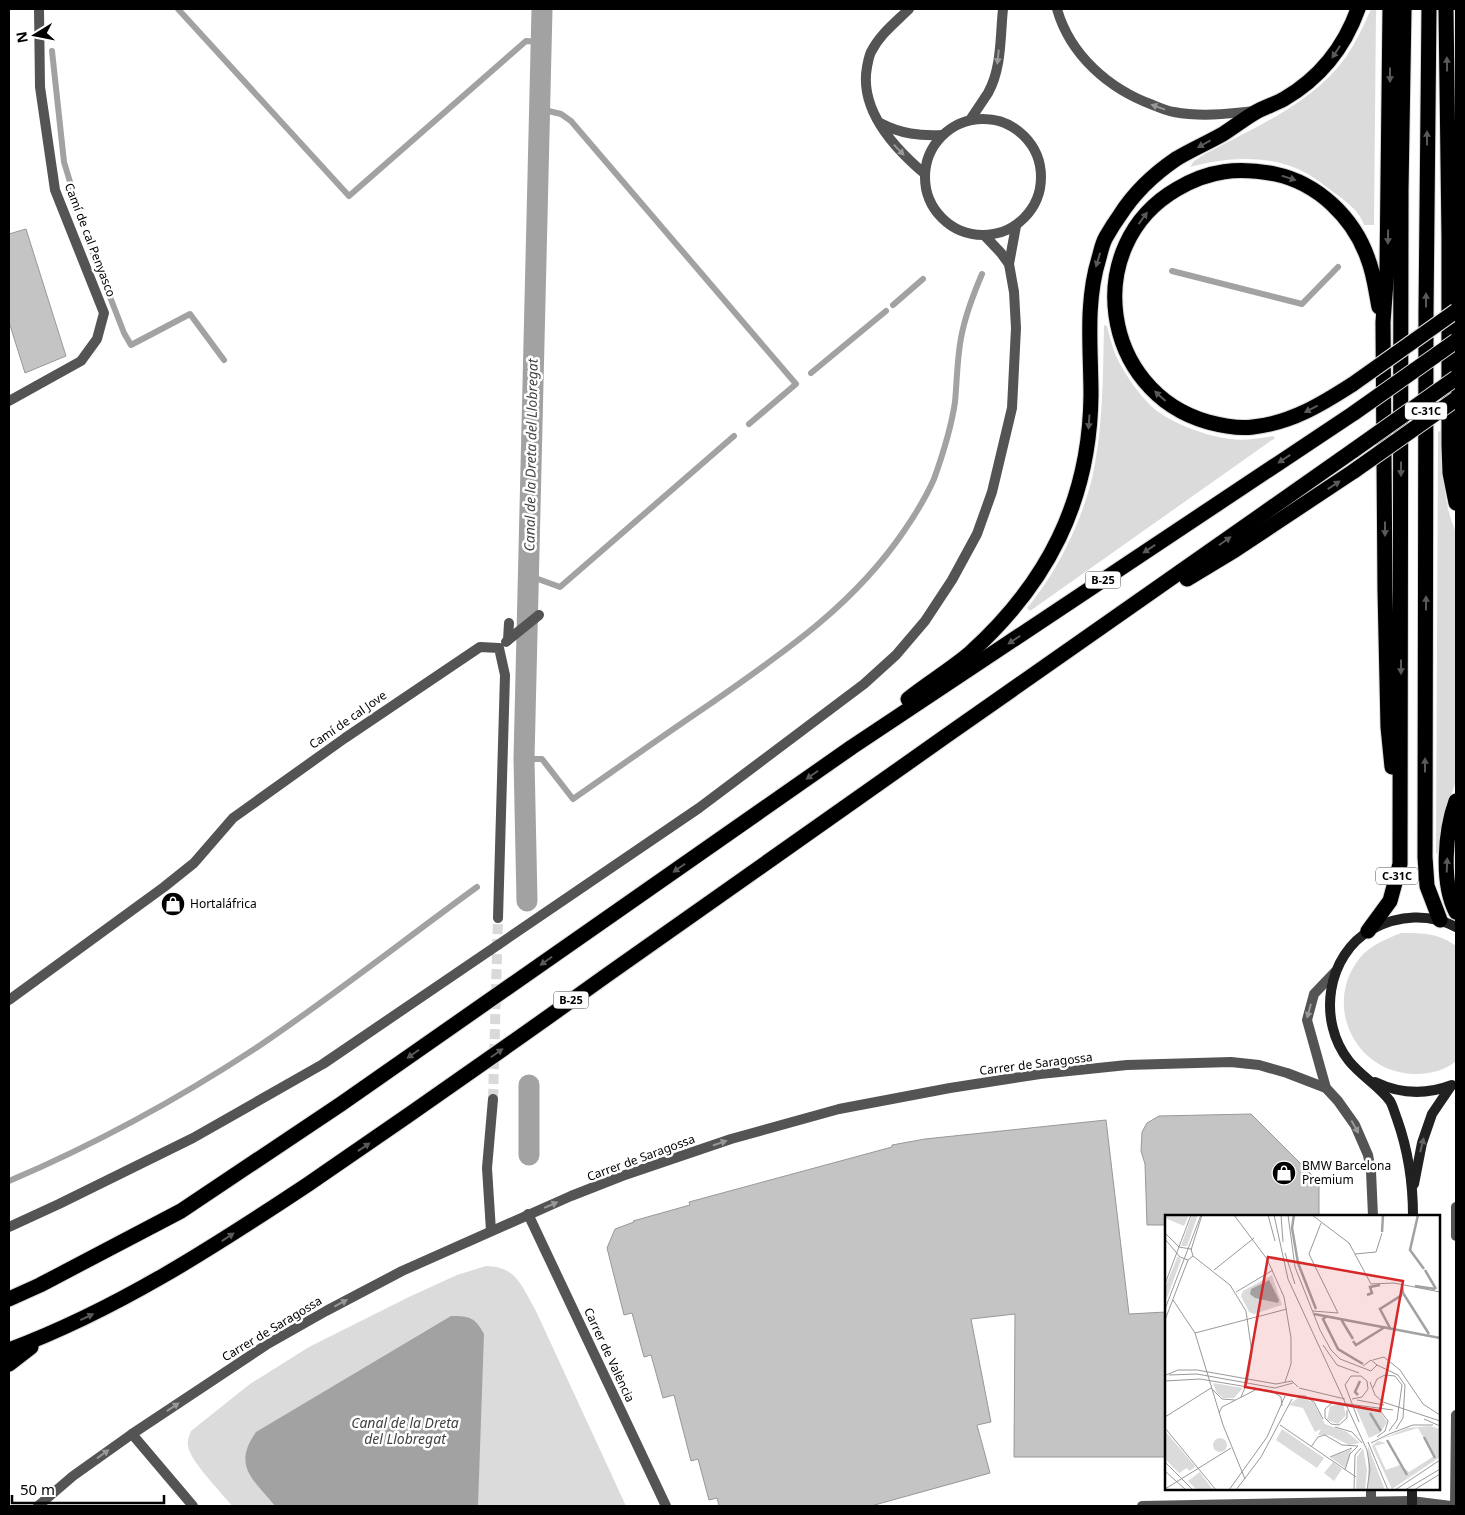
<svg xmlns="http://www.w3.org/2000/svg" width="1465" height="1515" viewBox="0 0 1465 1515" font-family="'Noto Sans',sans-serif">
<rect width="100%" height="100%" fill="#fff"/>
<g fill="#dbdbdb">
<path d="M1371 9H1376L1374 225H1364C1360 212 1347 202 1336 194 1323 184 1309 173 1293 167 1261 155 1223 158 1190 167L1194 161 1205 154C1255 127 1312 104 1346 57 1356 42 1364 25 1371 9Z"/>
<path d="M1104 325 1107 326C1110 337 1113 351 1119 362 1127 377 1138 393 1150 405 1167 422 1208 437 1231 439 1245 441 1259 438 1273 436L1275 438 1030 611 1027 608C1057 573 1083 519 1093 474 1103 426 1103 375 1104 325Z"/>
<path d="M1442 430C1444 464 1441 500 1456 532V781L1443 819 1439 855 1436 853 1438 432Z"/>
<path d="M1401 933C1422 933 1439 933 1456 946V1061C1446 1070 1430 1074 1417 1074 1357 1075 1322 1007 1359 959 1370 945 1386 939 1401 933Z"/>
<path d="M486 1266C517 1267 521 1285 535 1309L626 1506H232C222 1493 190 1461 188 1446 187 1441 189 1436 191 1431L250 1384 309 1347 411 1296 457 1275Z"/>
</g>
<path fill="#a2a2a2" d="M451 1316C469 1316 475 1317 484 1334L478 1506H275C253 1479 232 1466 256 1432Z"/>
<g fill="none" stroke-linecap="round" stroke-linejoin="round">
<g stroke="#a2a2a2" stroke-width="6">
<polyline points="178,9 349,196 526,41 541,42"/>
<polyline points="52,51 64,162 80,215"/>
<polyline points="540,109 561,114 571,121 796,384 749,424"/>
<polyline points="88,240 124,333 131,345 190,314 224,360"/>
<polyline points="1172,271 1302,304 1338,267"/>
<polyline points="893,305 923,279"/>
<polyline points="811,373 886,311"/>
<polyline points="527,575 560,587 734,436"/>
<path d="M524 759H542L573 799C619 767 664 735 710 704 783 653 853 606 904 531 915 515 926 497 934 479 943 454 951 429 955 402 957 381 957 359 961 338 965 316 973 295 982 274"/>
<polyline points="519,873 527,872"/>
<path d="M9 1181C96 1144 180 1098 259 1046 333 996 404 940 477 887"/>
</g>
<g stroke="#a2a2a2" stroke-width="21">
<polyline points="527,901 524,759 542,9"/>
<polyline points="529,1155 529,1085"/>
</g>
</g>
<g fill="#c4c4c4" stroke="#989898">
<polygon points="26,229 66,356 25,373 9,322 9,234"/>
<polygon points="1251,1114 1319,1182 1319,1216 1166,1216 1166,1225 1147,1225 1145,1164 1141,1151 1142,1132 1147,1123 1159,1116"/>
<polygon points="1106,1120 1129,1314 1166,1312 1166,1457 1014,1457 1015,1314 971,1319 991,1422 977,1425 990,1473 871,1506 719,1506 717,1498 709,1500 698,1459 691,1461 674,1395 663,1398 651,1355 644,1357 632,1313 624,1315 607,1248 615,1229 634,1222 633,1221 690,1205 689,1202 892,1147 892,1145 925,1139"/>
</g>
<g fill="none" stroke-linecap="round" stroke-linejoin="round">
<polyline stroke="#d9d9d9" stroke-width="10" stroke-dasharray="10 5" stroke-linecap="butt" points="493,1099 498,918"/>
<g stroke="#dbdbdb" stroke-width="17">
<g id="highway">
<polyline points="1390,9 1387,269 1383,322 1385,590 1388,727 1392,767"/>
<polyline points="1429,9 1426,313 1425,857 1427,886 1440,920"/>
<polyline points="1446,9 1449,237 1449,445 1450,473 1456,503"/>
<path d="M1353 384C1322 404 1291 423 1253 427 1238 429 1223 426 1208 422 1101 392 1080 245 1177 189 1209 170 1238 167 1275 174 1318 183 1354 218 1368 259 1374 274 1376 292 1379 307"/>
<polyline points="1187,579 1235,550 1354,471"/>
<path d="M908 699C928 683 950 670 969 654 1047 584 1090 501 1091 395 1091 349 1085 303 1099 258 1101 251 1102 244 1106 237 1110 230 1115 222 1120 215 1134 193 1154 174 1176 159 1191 150 1207 143 1223 134 1234 127 1244 119 1256 112 1265 107 1275 104 1284 99 1320 78 1344 48 1358 9"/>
<path d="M1456 801C1445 831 1441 883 1456 912"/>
<polyline points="1368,931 1390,901 1400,864 1401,190 1404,9"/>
<polyline points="9,1299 40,1285 181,1211 341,1104 852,747 1354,413"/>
<path d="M9 1350C116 1310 212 1248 307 1185 408 1116 508 1046 607 975 855 798 1105 626 1354 450"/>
<polyline points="9,1364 31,1347"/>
</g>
</g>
<g stroke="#545454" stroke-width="10">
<polyline points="508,640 539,615"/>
<polyline points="506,642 508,640 509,623"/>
</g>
<g stroke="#545454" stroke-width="10">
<path d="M909 9C896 22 880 34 871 52 869 56 868 62 867 67 859 110 894 148 925 174"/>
<path d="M1057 9C1070 55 1109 89 1153 105 1160 108 1167 111 1174 112 1201 117 1227 114 1254 111"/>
<circle cx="983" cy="177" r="58"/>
<path d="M970 120C976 111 982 102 988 93 1002 68 1000 37 1003 9"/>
<path d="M880 123C901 134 920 136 942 135"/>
<polyline points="985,236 1001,253 1009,264"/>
<polyline points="9,401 81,361 97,339 104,313 55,190 40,87 39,9"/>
<polyline points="1335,972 1314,994 1307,1020 1326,1088 1338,1101 1355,1125 1368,1155 1371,1171 1373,1216"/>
<polyline points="9,1000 164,887 194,863 233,818 345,738 480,647 499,648 505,675 498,918"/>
<polyline points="1456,1207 1456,1236"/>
<polyline points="528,1214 666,1506"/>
<polyline points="9,1227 59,1204 193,1138 323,1064 699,808 864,684 896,655 925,621 952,580 977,534 992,492 1012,408 1016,328 1014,292 1009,264 1016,226"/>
<polyline points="491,1231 487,1168 493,1099"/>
<polyline points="132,1434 193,1506"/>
<polyline points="1371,1489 1371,1506"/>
<polyline points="38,1506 73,1476 132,1434 266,1345 326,1311 402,1271 571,1196 622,1176 731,1139 839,1109 950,1088 1040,1074 1127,1065 1231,1062 1259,1065 1287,1073 1326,1088"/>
<polyline points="1142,1506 1411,1501 1451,1506"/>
<polyline points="1455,1506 1456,1415"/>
</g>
<g stroke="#212121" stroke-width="10">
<path d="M1375 1082C1400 1094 1426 1095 1452 1085"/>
<polyline points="1414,1184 1422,1143 1432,1114 1451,1086"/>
<path d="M1413 1216C1413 1183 1408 1150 1397 1119 1395 1114 1393 1106 1390 1101 1379 1086 1361 1076 1349 1061 1317 1021 1326 955 1372 929 1399 915 1429 913 1456 927"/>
<polyline points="1412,1506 1412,1489"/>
</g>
<use href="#highway" stroke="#000" stroke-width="15"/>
<g stroke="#dbdbdb" stroke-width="17" stroke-linecap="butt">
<g id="highway-bridge">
<polyline points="1353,384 1456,311"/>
<polyline points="1354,413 1456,341"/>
<polyline points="1354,450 1456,378"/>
<polyline points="1354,471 1456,399"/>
</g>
</g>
<use href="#highway-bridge" stroke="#000" stroke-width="15"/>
</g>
<defs><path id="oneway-solid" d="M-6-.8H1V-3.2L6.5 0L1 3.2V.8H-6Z" transform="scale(1.25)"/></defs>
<g fill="#595959">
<use href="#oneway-solid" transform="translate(1336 52) rotate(123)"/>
<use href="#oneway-solid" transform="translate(1447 64) rotate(-91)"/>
<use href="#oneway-solid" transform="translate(1390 75) rotate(90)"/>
<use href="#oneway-solid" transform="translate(1427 138) rotate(-90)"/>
<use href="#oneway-solid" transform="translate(1204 144) rotate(151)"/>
<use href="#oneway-solid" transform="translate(1289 178) rotate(18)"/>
<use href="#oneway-solid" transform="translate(1143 218) rotate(-54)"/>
<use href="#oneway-solid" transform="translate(1388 237) rotate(91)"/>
<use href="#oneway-solid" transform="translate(1098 260) rotate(107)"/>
<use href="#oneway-solid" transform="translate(1426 300) rotate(-90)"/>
<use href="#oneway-solid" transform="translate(1160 396) rotate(-138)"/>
<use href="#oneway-solid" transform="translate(1311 409) rotate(153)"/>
<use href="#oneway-solid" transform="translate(1089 422) rotate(94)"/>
<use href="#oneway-solid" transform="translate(1284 459) rotate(146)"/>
<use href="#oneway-solid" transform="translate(1401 469) rotate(90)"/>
<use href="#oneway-solid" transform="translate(1334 485) rotate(-33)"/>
<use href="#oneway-solid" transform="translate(1385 529) rotate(90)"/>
<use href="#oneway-solid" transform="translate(1225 541) rotate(-35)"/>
<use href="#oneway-solid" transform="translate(1149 549) rotate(146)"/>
<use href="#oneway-solid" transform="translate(1426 603) rotate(-90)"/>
<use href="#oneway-solid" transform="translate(1014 640) rotate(146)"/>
<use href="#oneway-solid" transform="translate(1401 667) rotate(90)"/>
<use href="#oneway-solid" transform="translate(1425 765) rotate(-90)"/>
<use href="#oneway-solid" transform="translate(812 775) rotate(145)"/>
<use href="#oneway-solid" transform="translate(1447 865) rotate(-88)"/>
<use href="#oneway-solid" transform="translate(679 868) rotate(145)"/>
<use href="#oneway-solid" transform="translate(546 961) rotate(145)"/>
<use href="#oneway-solid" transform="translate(497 1053) rotate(-35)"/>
<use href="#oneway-solid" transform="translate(413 1054) rotate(145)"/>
<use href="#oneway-solid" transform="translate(364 1147) rotate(-34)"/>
<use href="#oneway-solid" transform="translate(228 1237) rotate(-33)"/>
<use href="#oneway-solid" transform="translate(87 1317) rotate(-25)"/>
</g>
<g fill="#989898">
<use href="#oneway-solid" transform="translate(998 57) rotate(96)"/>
<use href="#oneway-solid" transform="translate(1158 107) rotate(-160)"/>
<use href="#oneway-solid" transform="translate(899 150) rotate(46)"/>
<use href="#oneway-solid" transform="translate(1309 1011) rotate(105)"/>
<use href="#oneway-solid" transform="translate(1355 1127) rotate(61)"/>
<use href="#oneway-solid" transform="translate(720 1143) rotate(-19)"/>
<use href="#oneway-solid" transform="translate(551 1205) rotate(-23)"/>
<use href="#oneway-solid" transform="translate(341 1303) rotate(-28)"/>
<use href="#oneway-solid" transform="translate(173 1407) rotate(-34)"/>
<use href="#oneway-solid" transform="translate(103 1454) rotate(-36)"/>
</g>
<use fill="#646464" href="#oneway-solid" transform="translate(1422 1145) rotate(-76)"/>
<defs>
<g id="shop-disc" transform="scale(1.25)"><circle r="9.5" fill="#000" stroke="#fff"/><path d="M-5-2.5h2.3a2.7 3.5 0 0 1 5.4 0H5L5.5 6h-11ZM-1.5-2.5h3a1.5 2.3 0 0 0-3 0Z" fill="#fff"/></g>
</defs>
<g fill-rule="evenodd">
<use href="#shop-disc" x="173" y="904"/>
<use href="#shop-disc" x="1284" y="1173"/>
</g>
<g text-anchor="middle" stroke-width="5" stroke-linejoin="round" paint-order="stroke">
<g fill="#fff" stroke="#4c4c4c" stroke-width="1">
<rect x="1405" y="402.5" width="42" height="17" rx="4"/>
<rect x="1085.5" y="571.5" width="35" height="17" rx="4"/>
<rect x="1376" y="867.5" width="42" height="17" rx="4"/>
<rect x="553.5" y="991.5" width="35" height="17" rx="4"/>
</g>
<g font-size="11" font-weight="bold" fill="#000">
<text x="1426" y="415">C-31C</text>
<text x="1103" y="584">B-25</text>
<text x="1397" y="880">C-31C</text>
<text x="571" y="1004">B-25</text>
</g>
<g font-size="12" fill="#000" stroke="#fff">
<text transform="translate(90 240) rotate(69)" y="4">Camí de cal Penyasco</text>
<text transform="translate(348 720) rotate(-35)" y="4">Camí de cal Jove</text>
<text transform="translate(1036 1064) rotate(-7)" y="4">Carrer de Saragossa</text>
<text transform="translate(641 1158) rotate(-20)" y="4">Carrer de Saragossa</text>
<text transform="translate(272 1329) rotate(-31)" y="4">Carrer de Saragossa</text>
<text transform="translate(609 1355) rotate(65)" y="4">Carrer de València</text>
</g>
<g font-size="12" fill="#000" stroke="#fff" text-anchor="start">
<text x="190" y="908">Hortaláfrica</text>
<text x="1302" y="1170">BMW Barcelona<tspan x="1302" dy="14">Premium</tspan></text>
</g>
<g font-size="14" font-style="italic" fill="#434343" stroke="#fff">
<text transform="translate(531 455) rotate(-89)" y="5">Canal de la Dreta del Llobregat</text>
<text x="405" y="1428">Canal de la Dreta<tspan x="405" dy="16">del Llobregat</tspan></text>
</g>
</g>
<g transform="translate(1165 1215)">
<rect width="275" height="275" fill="#fff"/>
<path d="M0 0H24L19 11 0 3ZM27 0H33L22 31H16ZM13 41 16 45 0 88V72ZM107 60 117 90 89 99 84 97 76 81 78 76ZM48 168 78 173 69 183H58L52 178ZM134 182 148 187 160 209 182 217 195 228 184 230 164 220H153L156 214 150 217 138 193 124 190ZM178 189 181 200 173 209 162 205 165 191ZM190 191 214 195 222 207 215 218 204 223ZM265 211 275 214V242L227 274 207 231 213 226 221 228 210 231 221 255 235 250 244 257 269 241 253 213 216 224 243 213ZM117 214 159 243 152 253 111 225ZM0 216 30 251 29 253 24 256 22 253 14 258 0 244ZM48 230a7 7 0 1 1 14 0a7 7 0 1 1-14 0ZM203 231 220 275H203ZM198 233 202 255 200 275H191L192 242ZM187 234 180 253 166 243 168 241ZM168 247 177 254 169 266 159 258ZM35 257 36 259 48 275H32L23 266Z" fill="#dbdbdb"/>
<path d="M104 65 114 85 113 88 90 83 85 79 86 74Z" fill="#a2a2a2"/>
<path fill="none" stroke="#a2a2a2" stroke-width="2.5" d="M129 0 127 13 133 48 151 94M253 0 245 35 259 54M217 17 218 0M260 55 271 74M237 71 238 78 264 119M250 71 270 74M202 80 207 78 205 72 215 70M149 99 275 123M162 101 158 104 173 134 198 149M178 104 177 106 188 124M225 113 215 94 237 80M188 126 191 130 220 112M193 180 190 177 195 166M205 198 216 216M259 222 270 243M222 225 242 260"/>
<path fill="none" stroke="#999" stroke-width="1" d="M69 0 102 44 119 82 126 123V149L120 167M103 0 110 26M109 0 123 64 202 235 205 254 202 275M116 0 118 27M123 0 130 52 155 115 166 135 175 144 206 156 212 150 206 145 198 151M147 0 184 28 206 69 229 68 275 77M0 18 14 32 26 34 28 41M0 24 15 42 23 45 28 41M26 35 37 0M120 38 130 69M190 39 211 37 217 18M28 41 65 70 81 96 87 138 82 168 76 182M49 55 89 23M0 69 26 0M71 77 108 55M8 85 30 118 58 210 80 264M0 94 36 0M148 96 173 98 144 39 156 8M0 105 23 45M30 118 122 94M158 130 172 150 194 158M208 145 219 142 235 155 258 189 275 200M212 150 233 160 240 170 238 203 231 214M1 160 13 155H32L111 169 127 166 133 172M4 160 32 159 110 173 128 168M0 166 35 164 107 176 116 182 117 191M205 167 210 180 218 187 275 206M134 173 180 184M208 173 212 164 220 160 230 161 237 170 232 205 224 216M132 181H140L149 187 158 204M187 184 197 182 203 174 202 166 196 161H186L180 170 194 207M192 185 219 190M182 195V203L174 210 166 209 160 203V194L168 187 228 195M54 198 57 192 92 174M0 202 46 173 57 184 70 185M259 204 275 211M115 210 191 262M170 212 187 217 197 228M0 213 51 275M224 219 248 210H268M212 222 220 216 223 206 214 194M203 227 223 275M206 228 224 219M146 232 153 222 160 220 177 230 193 231M165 242 187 233M0 247 28 275M180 255 185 239 193 231M0 256 21 275M0 274 66 233M64 275 102 222 120 181M71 275 96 242 127 184M189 275 190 240 196 233M230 275 275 245M240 275 275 254M249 275 275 259"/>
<path fill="#d62828" fill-opacity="0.15" stroke="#d62828" stroke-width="2.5" d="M103 42 238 66 215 196 80 172Z"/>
<rect width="275" height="275" fill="none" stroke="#000" stroke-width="2.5"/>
</g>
<rect width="1465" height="1515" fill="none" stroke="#000000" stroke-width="20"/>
<g transform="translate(35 35) rotate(260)" stroke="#ffffff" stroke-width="4" paint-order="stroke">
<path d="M0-4L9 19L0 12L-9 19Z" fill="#000000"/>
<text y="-8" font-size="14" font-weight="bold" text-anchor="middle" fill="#000000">N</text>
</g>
<path d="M12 1495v8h152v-8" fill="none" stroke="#000000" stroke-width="2.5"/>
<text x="20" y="1495" font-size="15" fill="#000000" stroke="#ffffff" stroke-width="4" paint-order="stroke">50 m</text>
</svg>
